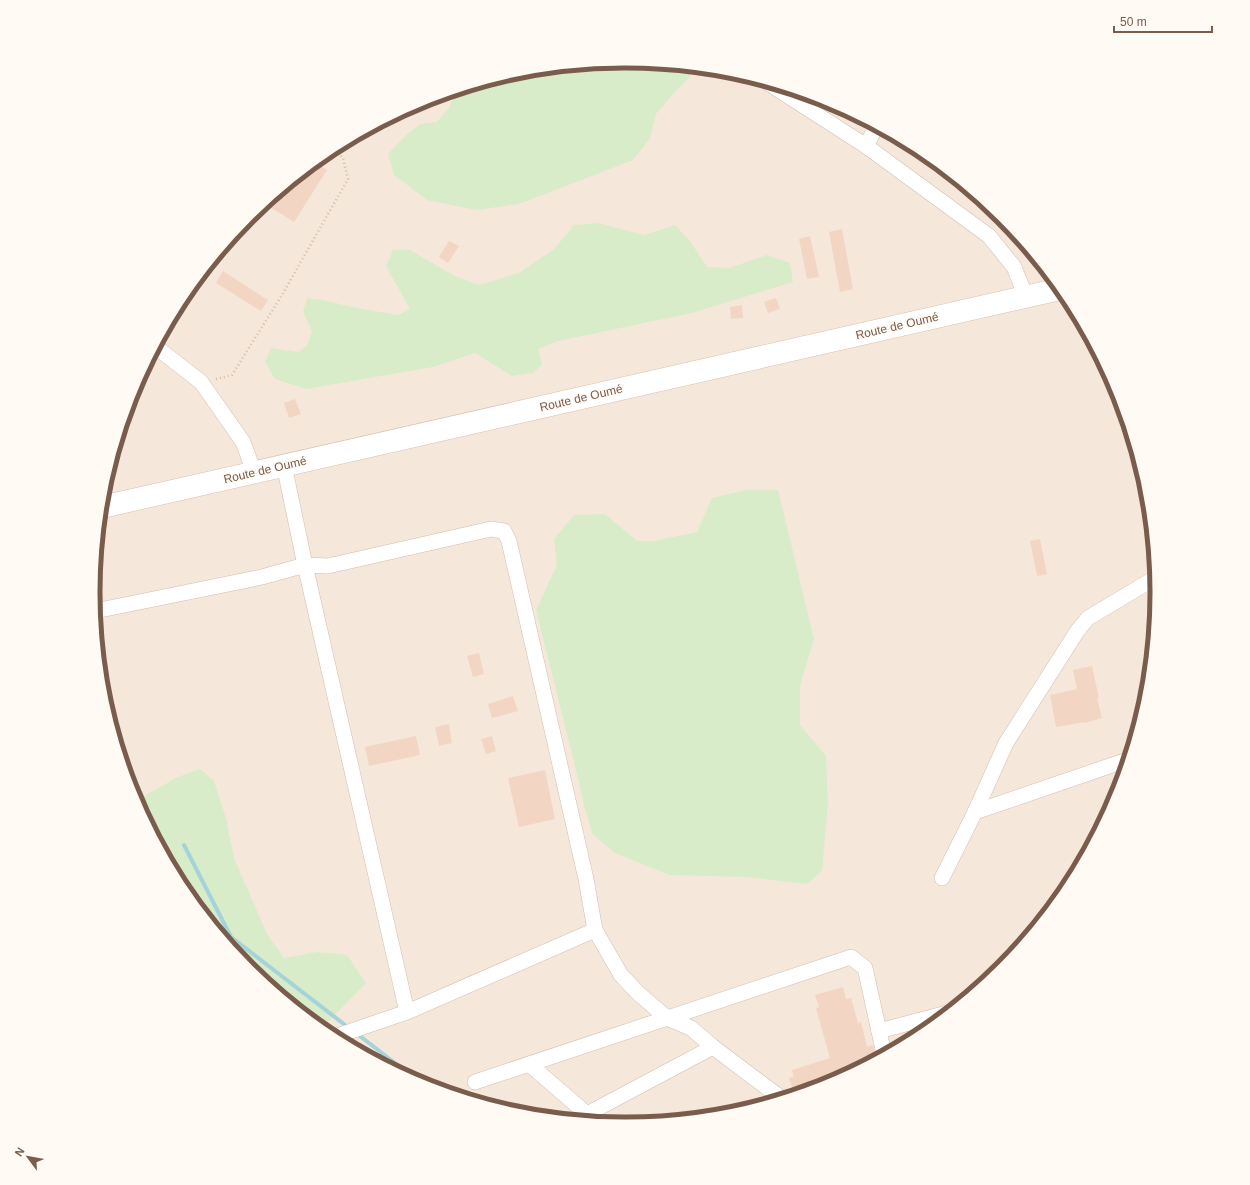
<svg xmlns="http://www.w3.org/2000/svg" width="1250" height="1185" viewBox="0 0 1250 1185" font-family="Arial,sans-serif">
<rect width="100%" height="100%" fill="#fdf6ec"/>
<circle fill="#f5e8da" cx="625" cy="592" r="530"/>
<g fill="#d8ecc9">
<polygon points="625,61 690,67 690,77 674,93 656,114 650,138 633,160 519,204 477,210 427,200 394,175 388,154 406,135 420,124 437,122 448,109 457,91 522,71"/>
<polygon points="598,223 644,235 675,225 690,241 707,267 729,268 767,255 790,263 793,282 692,313 558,341 538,349 542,364 533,373 512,376 475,353 433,367 306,389 275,379 265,362 271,348 299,352 307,345 312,331 303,312 307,298 323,300 352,307 398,315 410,309 386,266 393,250 410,250 453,275 479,285 519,273 554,249 574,225"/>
<polygon points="746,490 778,490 814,639 800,686 800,725 826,756 828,804 822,871 807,884 747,877 669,875 613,852 592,833 584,805 577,774 536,610 557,565 554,539 574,515 605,514 637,541 654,541 697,532 712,498"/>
<polygon points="200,769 214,781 226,818 234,858 267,934 284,958 317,952 347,955 366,983 330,1020 316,1023 249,968 183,888 140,806 144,796 178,777"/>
</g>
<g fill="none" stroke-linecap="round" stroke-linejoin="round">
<g stroke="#a5d3da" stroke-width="4">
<polyline points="184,845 231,937 349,1028"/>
<polyline points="356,1033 422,1084"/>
</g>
</g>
<g fill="#f3d5c3">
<polygon points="315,162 327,170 294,222 265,204"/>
<polygon points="842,229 853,289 840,292 829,232"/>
<polygon points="810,236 819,277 807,279 799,239"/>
<polygon points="449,241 459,246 448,263 439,257"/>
<polygon points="223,271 268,300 261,311 216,283"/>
<polygon points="776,298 780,309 768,313 764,302"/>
<polygon points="742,305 743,318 731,319 730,307"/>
<polygon points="295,399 301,414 289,418 284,403"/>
<polygon points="1040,539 1047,574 1037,576 1030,541"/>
<polygon points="479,653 484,674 473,677 467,656"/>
<polygon points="1092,666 1099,698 1097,698 1102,718 1085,723 1085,722 1056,727 1050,695 1077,689 1073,670"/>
<polygon points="513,696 518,711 492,718 488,704"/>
<polygon points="449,724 452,743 439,746 435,727"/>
<polygon points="416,736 420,755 369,766 365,747"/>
<polygon points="492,736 496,751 486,754 481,739"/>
<polygon points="545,770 555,819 519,827 508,778"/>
<polygon points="843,987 846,999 851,998 858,1023 861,1022 867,1047 873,1045 876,1058 828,1084 794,1094 789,1078 794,1077 792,1070 830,1058 816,1008 819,1007 815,995"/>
</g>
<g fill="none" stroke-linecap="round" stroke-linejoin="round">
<g stroke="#d1beb0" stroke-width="16">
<g id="street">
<polyline points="768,83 866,146 989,236 1014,267 1026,297"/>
<polyline points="866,146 876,127"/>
<polyline points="156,347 201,382 243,442 254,472"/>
<polyline points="284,465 305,565 407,1012"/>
<polyline points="95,611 262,577 305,565 328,566 491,529 504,531 509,541 586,879 595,930 621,975 638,993 667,1018 691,1028 713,1047 781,1098"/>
<polyline points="975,812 1127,760"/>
<polyline points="942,878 975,812 1006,743 1078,630 1088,618 1155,578"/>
<polyline points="879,1031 947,1013"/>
<polyline points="334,1037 407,1012 595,930"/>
<polyline points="529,1064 595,1121"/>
<polyline points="475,1082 851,957 865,968 884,1054"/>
<polyline points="587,1114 713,1047"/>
</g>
</g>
<g stroke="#d6c0b0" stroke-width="23">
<polyline id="secondary" points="102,507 1060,289"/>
</g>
<polyline stroke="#d9b8a5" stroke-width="2.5" stroke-dasharray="1 3" stroke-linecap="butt" points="216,379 232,375 282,295 348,179 343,158 334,148"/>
<use href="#street" stroke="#fff" stroke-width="15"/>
<use href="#secondary" stroke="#fff" stroke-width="22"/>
</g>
<g text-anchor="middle" stroke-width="3" stroke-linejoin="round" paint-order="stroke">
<g font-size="12" fill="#7a5c4d" stroke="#fffaf3">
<text transform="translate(897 326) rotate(-13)" y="4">Route de Oumé</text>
<text transform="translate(581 398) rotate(-13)" y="4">Route de Oumé</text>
<text transform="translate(265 470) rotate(-13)" y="4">Route de Oumé</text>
</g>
</g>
<path d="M0 0H1250V1185H0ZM624 68H626A524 524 0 0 1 1150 592V593A524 524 0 0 1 626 1117H624A524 524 0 0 1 100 593V592A524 524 0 0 1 624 68Z" fill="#fffaf3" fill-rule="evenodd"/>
<path fill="none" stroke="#7a5c4d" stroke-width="5" d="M624 68H626A524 524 0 0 1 1150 592V593A524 524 0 0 1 626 1117H624A524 524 0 0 1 100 593V592A524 524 0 0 1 624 68Z"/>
<g transform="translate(28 1157) rotate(302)" stroke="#fffaf3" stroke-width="3" paint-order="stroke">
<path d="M0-3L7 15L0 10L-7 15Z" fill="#7a5c4d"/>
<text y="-6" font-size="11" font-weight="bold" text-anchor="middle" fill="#7a5c4d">N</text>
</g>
<path d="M1114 26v6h98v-6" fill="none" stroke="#7a5c4d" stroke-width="2"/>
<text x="1120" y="26" font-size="12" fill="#7a5c4d" stroke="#fffaf3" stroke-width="3" paint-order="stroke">50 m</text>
</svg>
